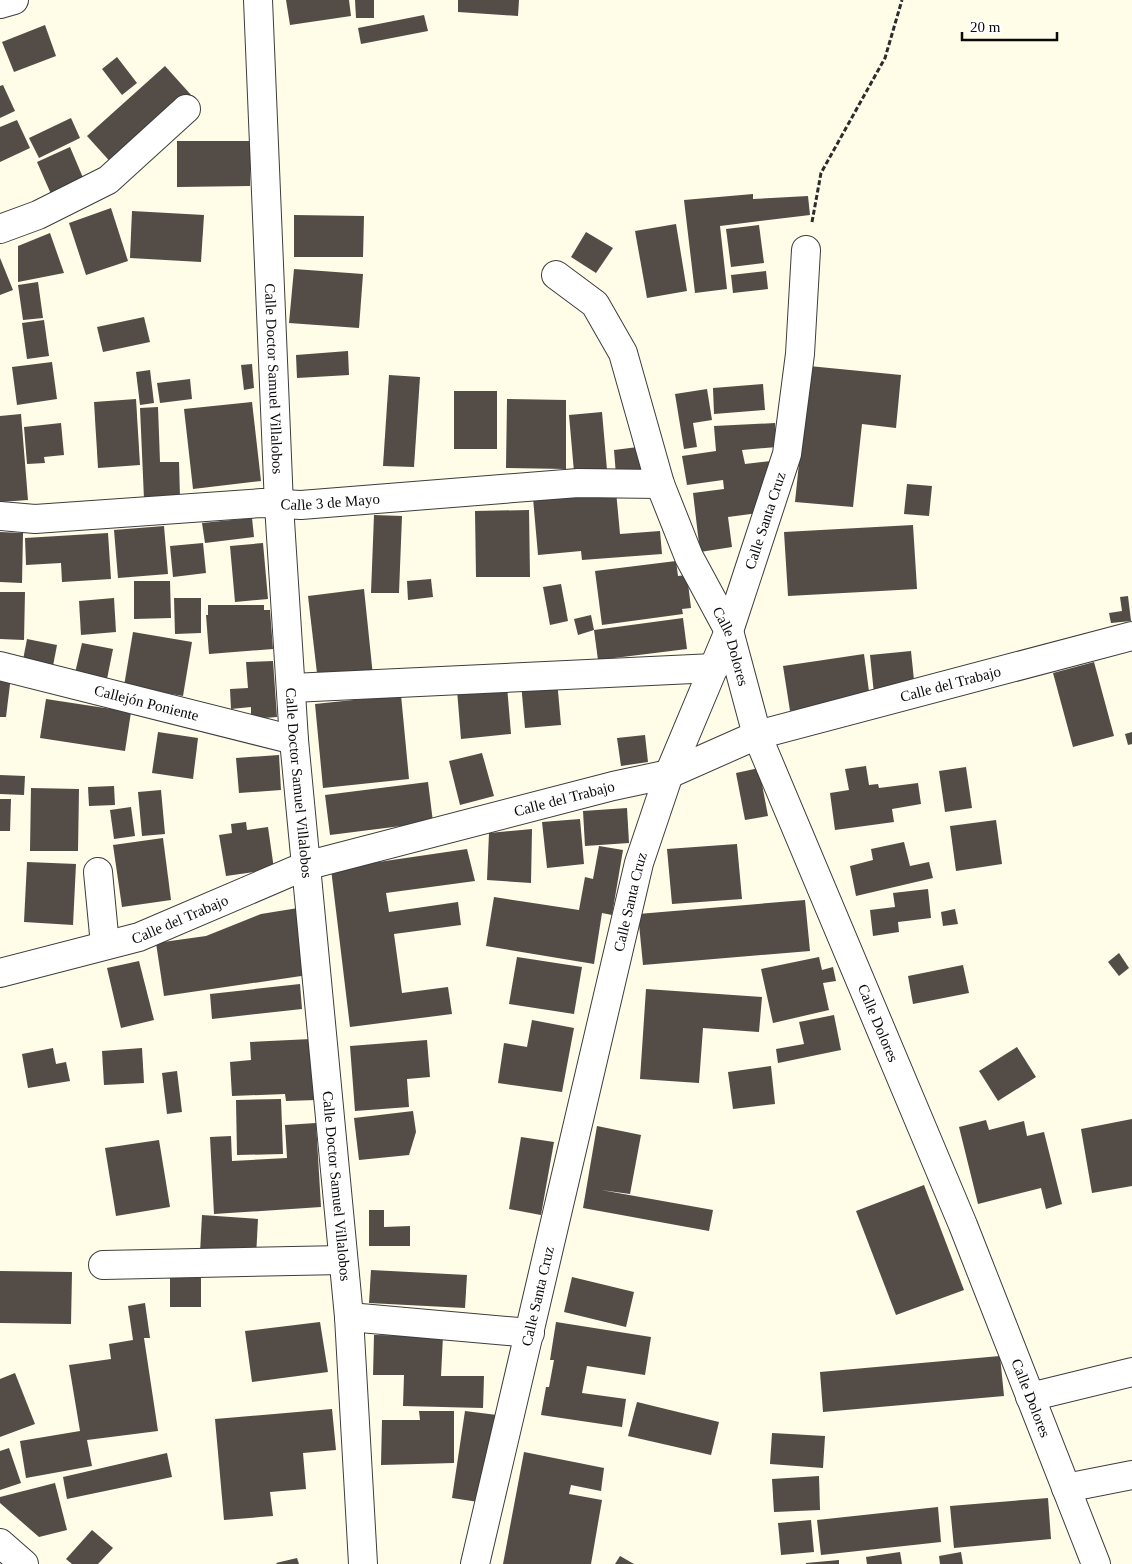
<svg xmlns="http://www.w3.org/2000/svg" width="1132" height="1564" viewBox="0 0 1132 1564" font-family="'Times New Roman',serif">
<rect width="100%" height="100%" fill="#fffce8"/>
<g fill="#534c47">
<polygon points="286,0 349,0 351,16 290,25"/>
<polygon points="355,0 374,0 374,18 356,18"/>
<polygon points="458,0 519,0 518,16 458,12"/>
<polygon points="424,15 428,31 361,44 358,28"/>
<polygon points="45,25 56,56 14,72 2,42"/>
<polygon points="117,57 137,83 122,95 102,69"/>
<polygon points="165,66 192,96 114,166 87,136"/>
<polygon points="3,85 15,111 0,118 0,86"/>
<polygon points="71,118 80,138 39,158 29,138"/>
<polygon points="17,120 30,148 0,162 0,127"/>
<polygon points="177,141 250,141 250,186 177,187"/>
<polygon points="70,147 84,180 51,194 37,162"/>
<polygon points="753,194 753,199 808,196 810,215 720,226 727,289 695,293 684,200"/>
<polygon points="111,208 128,261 86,275 69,223"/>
<polygon points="132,211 204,215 201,262 130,258"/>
<polygon points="294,215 364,216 363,257 294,257"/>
<polygon points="676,224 687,291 647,298 635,231"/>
<polygon points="759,225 764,263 731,267 726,229"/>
<polygon points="586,232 613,248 596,273 571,257"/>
<polygon points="50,233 64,273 18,282 18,246"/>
<polygon points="0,258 13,290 0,295"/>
<polygon points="294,269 363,274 359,328 289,323"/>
<polygon points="766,271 768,289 733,293 731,275"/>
<polygon points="38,282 43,318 23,320 18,285"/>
<polygon points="144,317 150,342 103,352 97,327"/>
<polygon points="44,320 49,356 27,359 22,323"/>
<polygon points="348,351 349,375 297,378 296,355"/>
<polygon points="52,362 57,399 17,405 12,367"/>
<polygon points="252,364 254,388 244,390 241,365"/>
<polygon points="809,366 901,375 896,428 862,424 853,507 795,502"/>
<polygon points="150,370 154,403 140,405 136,372"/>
<polygon points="389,375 420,377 414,467 383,466"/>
<polygon points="190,379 192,399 160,403 157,383"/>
<polygon points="763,384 765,410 714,414 713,388"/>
<polygon points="707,389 712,420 693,423 697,447 684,449 675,394"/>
<rect x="454" y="391" width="43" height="58"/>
<polygon points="136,399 140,465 98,468 94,402"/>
<polygon points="507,399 566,400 566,469 506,468"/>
<polygon points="252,402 261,481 193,489 184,409"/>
<polygon points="158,407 160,462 179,462 180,497 144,499 140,408"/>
<polygon points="602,412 607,470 574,472 569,415"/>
<polygon points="21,414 28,500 0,502 0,416"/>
<polygon points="61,423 64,455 44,457 45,463 27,464 24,427"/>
<polygon points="775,423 777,447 742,450 745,464 771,461 766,512 728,517 732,547 700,552 693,493 724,489 723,480 687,485 682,456 716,451 714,426"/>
<polygon points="646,446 648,472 616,475 614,450"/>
<polygon points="907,484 932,486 929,516 904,514"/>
<polygon points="616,491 620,534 660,531 662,554 582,560 581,551 538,555 533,498"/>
<polygon points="529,510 530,577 476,577 475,511"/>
<polygon points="374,515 402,516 399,593 371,593"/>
<polygon points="252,518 254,537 205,543 202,523"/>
<polygon points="913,525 917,589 788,596 784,532"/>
<polygon points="164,526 168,574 118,578 114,530"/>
<polygon points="0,532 23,533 22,583 0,582"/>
<polygon points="108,533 111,579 62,582 61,563 26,565 25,538"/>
<polygon points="203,543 206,573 173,577 170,546"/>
<polygon points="263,543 268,599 235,602 230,546"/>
<polygon points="676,561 678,576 687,575 691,608 682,609 683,614 602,625 595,571"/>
<polygon points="431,579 433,597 408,600 407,581"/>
<polygon points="134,581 170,581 171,618 134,619"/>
<polygon points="561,584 568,621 550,625 543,587"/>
<polygon points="364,589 373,676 318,682 308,596"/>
<polygon points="0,592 25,592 24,640 0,639"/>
<polygon points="1128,596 1131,621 1111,623 1109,613 1122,611 1120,597"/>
<polygon points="114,598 116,632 81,635 79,601"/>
<polygon points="174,598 201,598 201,633 175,634"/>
<polygon points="208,605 264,605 264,610 270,610 273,649 209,654 206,615 208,615"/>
<polygon points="591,615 594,630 578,635 574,619"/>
<polygon points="683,618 687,649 598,660 594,630"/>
<polygon points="133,632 192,642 183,696 124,686"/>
<polygon points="27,639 57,645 53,666 23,660"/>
<polygon points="82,643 113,649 107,679 75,673"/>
<polygon points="911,651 915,690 874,694 870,655"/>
<polygon points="864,654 870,699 790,711 783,666"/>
<polygon points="273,661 277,717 251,719 251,707 231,709 230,689 248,688 246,662"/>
<polygon points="1094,662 1114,736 1073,747 1053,673"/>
<polygon points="0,675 11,676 6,717 0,717"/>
<polygon points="557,680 561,725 525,728 521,683"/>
<polygon points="507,686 511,734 461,739 457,690"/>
<polygon points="401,695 409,779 323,788 315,704"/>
<polygon points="46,699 131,712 125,751 40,738"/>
<polygon points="158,732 198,738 193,779 152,773"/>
<polygon points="1132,732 1132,744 1128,745 1125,734"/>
<polygon points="645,735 648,762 621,766 617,738"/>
<polygon points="482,753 494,796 460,805 449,761"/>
<polygon points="279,755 281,790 239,793 236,758"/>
<polygon points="866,766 869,785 878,784 879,788 918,783 921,804 892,809 894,822 835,830 830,793 849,790 845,769"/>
<polygon points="966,767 972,808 945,812 939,771"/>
<polygon points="759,768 768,816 745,820 736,773"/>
<polygon points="0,775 25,776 24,795 0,794"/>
<polygon points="428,782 433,822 330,835 325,795"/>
<polygon points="114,786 115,805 89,806 88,787"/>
<polygon points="31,788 79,789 78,851 30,851"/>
<polygon points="161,790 165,834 142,836 138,792"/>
<polygon points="0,799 11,799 10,831 0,831"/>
<polygon points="131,807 135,836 114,839 110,810"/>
<polygon points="627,808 629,843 585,846 583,811"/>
<polygon points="580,819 584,864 547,868 542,822"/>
<polygon points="996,820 1002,864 956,871 950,826"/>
<polygon points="246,822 247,830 268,827 274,869 226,876 219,835 232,833 231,824"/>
<polygon points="532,829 531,883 487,880 489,833"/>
<polygon points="163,838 171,900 122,907 113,845"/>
<polygon points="904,842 910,866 929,862 933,878 856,896 850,866 873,860 871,849"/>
<polygon points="737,844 742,899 672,904 667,849"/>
<polygon points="599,846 623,850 612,915 602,913 594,964 486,946 494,897 579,910 585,877 593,879"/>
<polygon points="467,849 475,881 386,893 389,912 458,902 461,925 394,934 402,993 448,987 452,1014 350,1027 331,869"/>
<polygon points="27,862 76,864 73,925 24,922"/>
<polygon points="928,889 931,918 898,922 899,932 873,936 870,910 895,907 893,893"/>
<polygon points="805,900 810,951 643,965 638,914"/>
<polygon points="298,908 308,975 164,996 156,943 206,936 261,914"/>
<polygon points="955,909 958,924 943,926 941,912"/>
<polygon points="1119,953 1129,968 1119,976 1108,962"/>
<polygon points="517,957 582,967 574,1014 509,1004"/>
<polygon points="819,957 822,970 833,967 836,981 823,983 829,1010 773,1023 761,969"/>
<polygon points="139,961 154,1020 121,1028 107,968"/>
<polygon points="963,965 969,993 913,1004 908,976"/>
<polygon points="300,984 302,1009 212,1019 210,994"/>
<polygon points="646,989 762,997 759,1032 703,1028 699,1083 640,1079"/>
<polygon points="834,1015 841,1050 778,1063 776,1049 804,1044 799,1022"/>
<polygon points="532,1020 574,1028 562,1092 498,1083 504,1043 527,1047"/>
<polygon points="311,1039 316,1100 286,1101 285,1094 232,1096 230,1062 251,1060 250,1042"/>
<polygon points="427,1040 430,1077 407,1079 409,1107 355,1111 350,1046"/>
<polygon points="1017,1047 1036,1077 998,1101 979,1071"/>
<polygon points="53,1048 56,1064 66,1062 70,1081 28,1088 22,1054"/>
<polygon points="142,1048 144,1083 104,1085 102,1051"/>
<polygon points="771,1066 775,1104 733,1109 728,1072"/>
<polygon points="177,1071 182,1112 167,1114 162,1073"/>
<polygon points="281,1099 283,1154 237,1155 236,1100"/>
<polygon points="413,1111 416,1132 409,1155 359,1160 354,1118"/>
<polygon points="1132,1119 1132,1186 1092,1193 1081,1129"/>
<polygon points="986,1120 989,1130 1024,1121 1027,1136 1044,1132 1062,1204 1046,1209 1041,1188 978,1204 959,1127"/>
<polygon points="316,1123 321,1207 214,1214 210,1137 231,1136 232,1161 287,1158 285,1125"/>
<polygon points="597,1126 641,1135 630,1194 601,1190 713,1210 709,1231 583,1208"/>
<polygon points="521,1137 554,1142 541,1215 509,1209"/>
<polygon points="159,1140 170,1207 116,1216 105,1148"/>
<polygon points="924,1185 964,1290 896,1315 856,1211"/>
<polygon points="369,1210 384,1210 384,1227 410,1226 410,1246 369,1246"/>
<polygon points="202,1215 258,1219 256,1257 200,1253"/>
<polygon points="371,1270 467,1275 465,1308 369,1303"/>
<polygon points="0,1271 72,1272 71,1324 0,1323"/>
<polygon points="572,1277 634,1292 626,1327 564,1312"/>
<rect x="170" y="1278" width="31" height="29"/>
<polygon points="145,1303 150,1338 144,1338 158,1431 87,1440 92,1466 26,1478 20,1441 80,1431 69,1365 111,1359 109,1344 133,1340 128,1306"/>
<polygon points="320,1322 328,1372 252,1382 245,1331"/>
<polygon points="556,1322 651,1337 645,1375 587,1366 582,1393 626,1399 622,1427 541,1415 546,1387 549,1387 554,1360 550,1360"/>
<polygon points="374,1335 443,1336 441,1376 484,1376 483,1408 403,1406 404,1375 373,1375"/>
<polygon points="1000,1356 1004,1396 823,1412 820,1372"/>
<polygon points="15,1373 35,1424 0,1437 0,1379"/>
<polygon points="637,1402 719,1422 711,1455 628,1436"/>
<polygon points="332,1409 336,1450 303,1453 306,1489 270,1492 273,1516 224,1520 215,1419"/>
<polygon points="419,1411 454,1411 454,1463 381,1465 382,1420 420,1420"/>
<polygon points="465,1411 497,1415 485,1503 452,1498"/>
<polygon points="772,1433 825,1436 823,1468 770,1464"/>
<polygon points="9,1448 21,1483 0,1490 0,1451"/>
<polygon points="524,1452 604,1468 601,1491 571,1485 569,1494 602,1500 591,1564 503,1564"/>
<polygon points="167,1453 172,1477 67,1499 63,1477"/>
<polygon points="819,1476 820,1510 774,1512 772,1479"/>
<polygon points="55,1483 67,1530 39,1537 0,1503 0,1497"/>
<polygon points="1048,1498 1051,1539 954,1548 950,1506"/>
<polygon points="938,1507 941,1542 821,1555 817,1520"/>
<polygon points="811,1520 814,1552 781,1555 778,1523"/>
<polygon points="92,1530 113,1548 98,1564 72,1564 66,1559"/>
<polygon points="900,1552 902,1564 867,1564 866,1557"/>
<polygon points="961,1552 963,1564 940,1564 939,1556"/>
<polygon points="620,1556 634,1564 615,1564"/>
<polygon points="297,1558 299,1564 277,1564 276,1563"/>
<polygon points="839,1560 839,1564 806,1564 806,1563"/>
</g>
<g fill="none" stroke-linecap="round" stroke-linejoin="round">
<g stroke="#3d3d3d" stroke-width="30">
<g id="minor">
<path id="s1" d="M258 0 279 505 294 740 349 1317 363 1564"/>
<polyline points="0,4 14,0"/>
<polyline points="0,229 38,215 108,180 186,109"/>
<path id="s2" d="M556 275 595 304 623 353 660 484 689 557 729 631 757 735 963 1225 1096 1564"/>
<path id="s3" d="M0 516 35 519 262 503 301 505 578 483 660 484"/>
<path id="s4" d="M0 666 294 740"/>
<polyline points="292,688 714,668"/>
<polyline points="98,872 105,945"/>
<path id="s5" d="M0 973 139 937 305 866 613 786 669 774 757 735 1132 636"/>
<polyline points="103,1265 343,1260"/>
<polyline points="349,1317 530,1333"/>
<polyline points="1030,1397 1132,1372"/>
<polyline points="1066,1488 1132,1475"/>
<polyline points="0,1543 24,1564"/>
<path id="s6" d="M475 1564 639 863 669 774 729 631 787 454 800 354 806 250"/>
</g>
</g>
<polyline stroke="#2c2c2c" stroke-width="3" stroke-dasharray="5 2.5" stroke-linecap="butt" points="812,222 821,173 885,58 902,0"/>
<use href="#minor" stroke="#fff" stroke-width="28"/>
</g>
<g text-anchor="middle" stroke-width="5" stroke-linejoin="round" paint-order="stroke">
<g font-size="15" fill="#0a0a0a" stroke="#fff">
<text dy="5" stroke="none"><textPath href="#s1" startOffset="379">Calle Doctor Samuel Villalobos</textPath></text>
<text dy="5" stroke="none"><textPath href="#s3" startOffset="331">Calle 3 de Mayo</textPath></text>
<text dy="5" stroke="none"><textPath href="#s6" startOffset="1085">Calle Santa Cruz</textPath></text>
<text dy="5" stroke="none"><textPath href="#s2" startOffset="419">Calle Dolores</textPath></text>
<text dy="5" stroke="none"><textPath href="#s5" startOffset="996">Calle del Trabajo</textPath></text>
<text dy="5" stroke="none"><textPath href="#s4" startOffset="151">Callejón Poniente</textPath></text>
<text dy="5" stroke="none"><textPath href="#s1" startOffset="784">Calle Doctor Samuel Villalobos</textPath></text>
<text dy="5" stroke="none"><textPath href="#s5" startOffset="592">Calle del Trabajo</textPath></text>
<text dy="5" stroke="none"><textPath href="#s6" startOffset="680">Calle Santa Cruz</textPath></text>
<text dy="5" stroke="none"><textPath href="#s5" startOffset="188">Calle del Trabajo</textPath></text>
<text dy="5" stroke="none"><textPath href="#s2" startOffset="824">Calle Dolores</textPath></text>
<text dy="5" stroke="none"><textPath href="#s1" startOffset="1189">Calle Doctor Samuel Villalobos</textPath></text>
<text dy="5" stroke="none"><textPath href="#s6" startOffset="275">Calle Santa Cruz</textPath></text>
<text dy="5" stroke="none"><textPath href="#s2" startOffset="1229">Calle Dolores</textPath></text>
</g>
</g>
<path d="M962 32v8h95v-8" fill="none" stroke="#0a0a0a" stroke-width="2.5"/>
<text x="970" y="32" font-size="15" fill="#0a0a0a" stroke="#ffffff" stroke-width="4" paint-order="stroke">20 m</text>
</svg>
